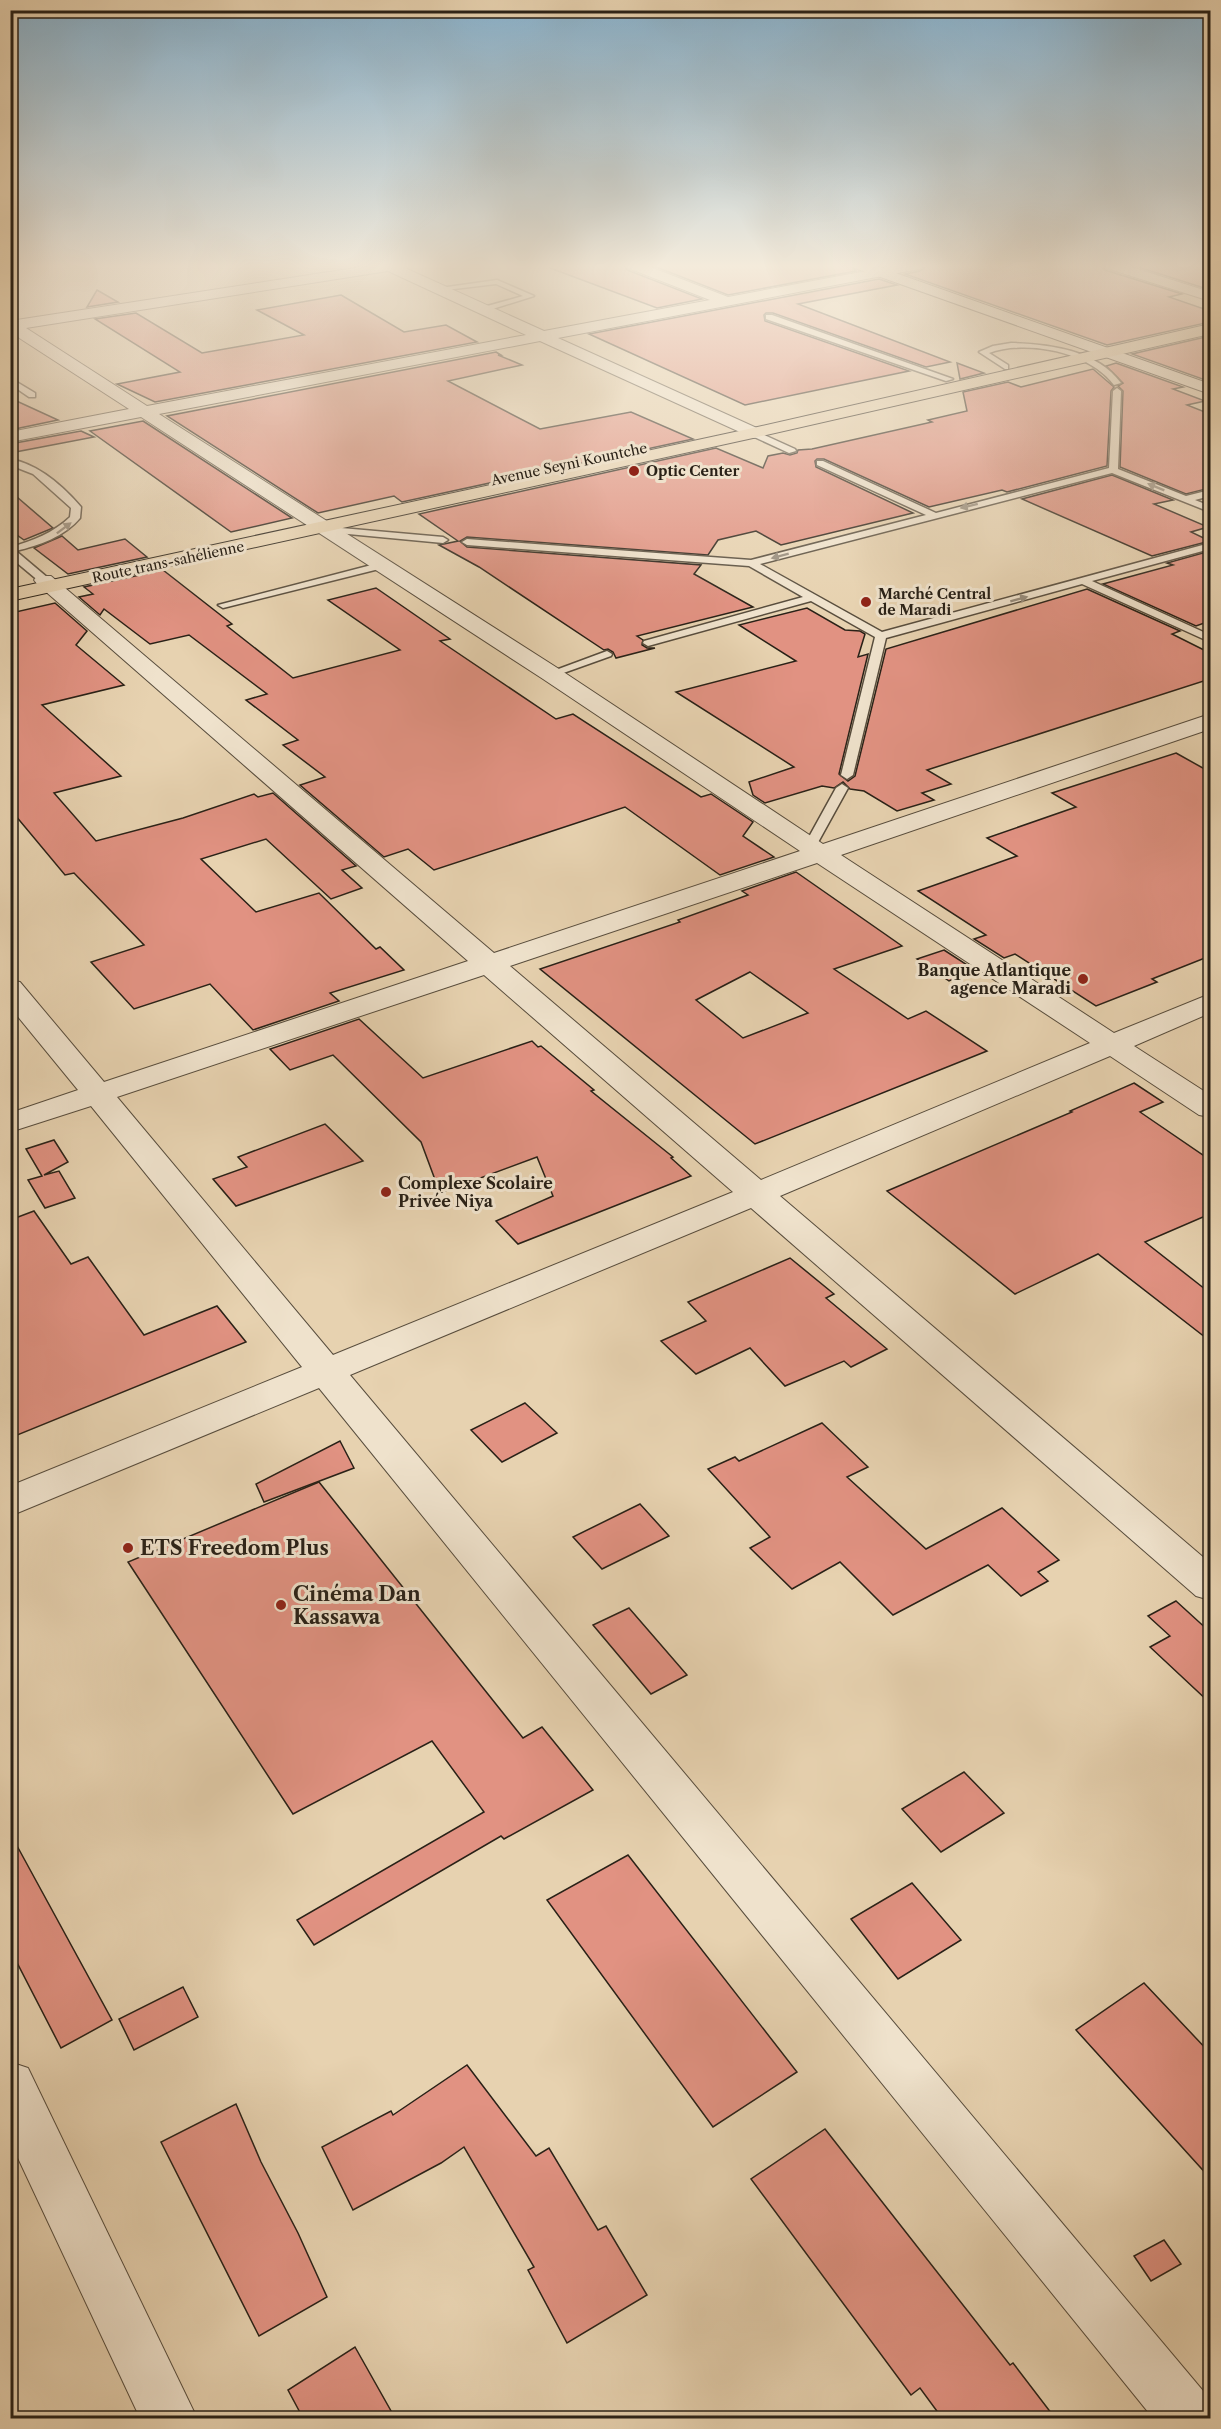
<svg xmlns="http://www.w3.org/2000/svg" width="1221" height="2429" viewBox="0 0 1221 2429" font-family="'Libre Caslon Text',serif">
<rect width="100%" height="100%" fill="#e7d2b0"/>
<filter id="stains"><feTurbulence type="fractalNoise" baseFrequency=".00333" numOctaves="4"/><feColorMatrix values="0 0 0 0 .2 0 0 0 0 .09 0 0 0 0 .02 0 0 0 .5 -.17"/></filter>
<radialGradient id="worn" r=".72"><stop offset=".6" stop-color="#630" stop-opacity="0"/><stop offset="1" stop-color="#630" stop-opacity=".3"/></radialGradient>
<g fill="#e19282" stroke="#292117" stroke-width="1.5" fill-rule="evenodd">
<polygon points="550,265 624,265 627,270 702,299 657,308 550,268"/>
<polygon points="651,265 851,265 856,271 728,295"/>
<polygon points="928,265 1102,265 1105,270 1182,294 1169,297 1210,311 1210,322 1107,345 905,274 920,271"/>
<polygon points="1132,265 1210,265 1210,288 1207,289"/>
<polygon points="879,279 897,285 798,304 950,362 926,367 773,313 766,313 764,315 765,321 909,371 745,405 589,334"/>
<polygon points="97,290 118,302 87,307"/>
<polygon points="341,295 404,332 446,325 477,342 155,402 117,384 180,372 95,319 136,313 202,353 304,335 257,310"/>
<polygon points="1210,336 1210,380 1208,381 1132,354"/>
<polygon points="496,352 501,355 498,355 522,365 448,381 540,429 631,412 693,439 402,502 394,496 318,513 167,416"/>
<polygon points="957,363 984,373 960,379"/>
<polygon points="1116,363 1183,387 1173,389 1205,401 1187,405 1210,414 1210,488 1186,494 1120,467 1123,391 1118,386 1123,383 1106,366"/>
<polygon points="1093,369 1114,387 1111,391 1107,466 1007,492 1002,490 929,507 824,459 817,459 815,461 816,467 913,513 781,545 756,531 718,540 708,555 467,537 460,541 467,547 701,565 694,574 753,607 637,636 643,640 642,645 647,648 655,648 616,658 613,652 608,649 604,650 479,567 439,545 458,541 419,514 716,448 763,468 768,456 783,453 790,455 797,453 798,450 812,449 932,422 928,420 967,411 963,392 1008,382 1021,387"/>
<polygon points="10,398 58,420 10,430"/>
<polygon points="143,421 292,518 231,532 90,431"/>
<polygon points="81,431 94,437 10,453 10,444"/>
<polygon points="1112,475 1173,500 1154,504 1208,527 1191,532 1210,541 1152,556 1022,499"/>
<polygon points="10,491 53,528 24,540 10,530"/>
<polygon points="62,536 78,550 125,539 147,557 68,574 34,548"/>
<polygon points="1210,551 1210,621 1196,626 1103,584 1173,565 1167,563"/>
<polygon points="163,570 232,624 227,626 293,678 400,650 328,600 376,588 450,639 440,641 556,719 573,714 701,797 711,794 753,822 743,836 774,857 720,875 625,807 434,870 408,849 384,857 300,785 325,777 283,745 298,740 246,700 267,694 189,635 150,644 104,609 100,615 79,597 93,594 84,587"/>
<polygon points="1087,589 1180,631 1172,634 1210,653 1210,679 927,770 951,784 922,793 934,800 897,811 864,791 850,789 843,782 834,788 822,786 765,803 753,795 749,782 794,767 676,692 796,661 739,625 807,608 845,630 860,631 865,634 858,657 868,654 839,774 848,781 855,776 886,649"/>
<polygon points="55,603 87,631 76,645 124,685 42,705 121,776 54,793 96,841 183,818 254,794 258,797 273,793 356,866 342,870 362,888 331,899 266,839 201,859 256,912 319,893 376,949 380,947 404,970 330,993 339,1001 253,1030 210,984 134,1009 91,962 144,945 74,873 65,875 10,809 11,613"/>
<polygon points="1176,753 1210,772 1210,956 1152,979 1157,982 1096,1006 1015,954 1004,958 974,939 986,935 918,891 1017,856 987,838 1076,807 1052,793"/>
<path d="M796 872 902 946 834 969 908 1019 926 1011 987 1051 755 1144 540 969 680 922 678 920 748 895 742 891ZM750 972 808 1013 743 1038 696 1000Z"/>
<polygon points="944,950 975,970 949,981 917,959"/>
<polygon points="359,1019 423,1078 532,1041 538,1047 541,1046 594,1090 591,1091 673,1157 671,1158 691,1176 518,1244 496,1221 553,1196 537,1157 440,1193 421,1142 333,1055 290,1070 270,1049"/>
<polygon points="1134,1083 1163,1102 1140,1112 1210,1160 1210,1214 1145,1242 1210,1293 1210,1341 1098,1254 1015,1294 887,1191 1072,1112 1070,1111"/>
<polygon points="325,1124 363,1161 236,1206 213,1179 247,1167 238,1157"/>
<polygon points="54,1140 68,1162 44,1175 59,1171 75,1198 45,1208 28,1180 42,1176 26,1149"/>
<polygon points="34,1211 71,1264 88,1257 144,1335 217,1306 246,1342 10,1438 10,1220"/>
<polygon points="790,1258 834,1294 826,1298 887,1349 851,1367 844,1361 785,1386 750,1348 696,1374 661,1341 706,1321 688,1302"/>
<polygon points="525,1403 557,1433 502,1462 471,1430"/>
<polygon points="822,1423 868,1467 847,1477 926,1549 1002,1508 1059,1560 1038,1572 1048,1581 1021,1596 988,1565 893,1615 840,1562 792,1589 750,1548 770,1537 708,1469 735,1457 739,1461"/>
<polygon points="340,1441 354,1468 264,1502 256,1484"/>
<polygon points="319,1482 523,1738 542,1727 593,1790 504,1839 501,1836 314,1945 297,1920 484,1812 432,1741 293,1814 128,1562"/>
<polygon points="640,1504 669,1536 602,1569 573,1537"/>
<polygon points="1176,1601 1210,1632 1210,1703 1150,1647 1170,1636 1148,1616"/>
<polygon points="629,1608 687,1675 651,1694 593,1625"/>
<polygon points="964,1772 1004,1813 941,1852 902,1809"/>
<polygon points="10,1833 112,2020 61,2048 10,1949"/>
<polygon points="628,1855 797,2072 713,2127 547,1900"/>
<polygon points="912,1883 961,1940 898,1979 851,1919"/>
<polygon points="1144,1983 1210,2053 1210,2178 1076,2030"/>
<polygon points="183,1987 198,2017 134,2050 119,2019"/>
<polygon points="467,2065 536,2156 549,2148 598,2230 606,2226 647,2295 567,2343 528,2270 534,2267 464,2147 441,2163 353,2210 322,2147 391,2111 393,2115"/>
<polygon points="236,2104 261,2162 298,2233 327,2297 259,2336 161,2142"/>
<polygon points="825,2129 1010,2365 1013,2363 1055,2418 942,2418 920,2388 911,2395 751,2179"/>
<polygon points="1164,2240 1181,2264 1151,2281 1134,2256"/>
<polygon points="355,2347 395,2418 303,2418 288,2390"/>
</g>
<g fill="none" stroke-linecap="round" stroke-linejoin="round">
<g stroke="#584d3d" stroke-width="3">
<g id="lane">
<polygon points="497,280 534,296 483,312 480,312 480,308 523,296 496,284 437,291 433,289"/>
<polygon points="766,315 772,315 953,379 946,381 766,319"/>
<path d="M1011 343C1049 344 1097 350 1121 383L1114 385C1090 352 1027 339 989 353L1008 365V369H1005L979 352 993 346Z"/>
<polygon points="10,378 35,393 35,397 29,397 10,384"/>
<polygon points="1117,388 1121,391 1118,469 1186,496 1210,490 1210,496 1195,500 1210,506 1210,512 1112,473 760,564 882,632 1210,543 1210,549 1092,581 1210,635 1210,642 1082,584 886,638 853,775 847,779 841,775 875,637 811,601 648,646 643,643 644,641 803,597 749,566 467,545 462,542 467,539 751,560 926,515 817,465 817,461 823,461 936,513 1109,468 1113,391"/>
<polygon points="753,430 795,449 796,451 789,453 750,435 749,433"/>
<path d="M10 459C38 464 63 486 81 507L80 518C64 537 40 545 16 551L48 578V582H40L10 557V547C33 541 53 533 70 517L71 508 33 474 10 465Z"/>
<polygon points="330,527 443,537 448,540 443,543 327,532 325,530"/>
<polygon points="383,562 387,563 387,567 223,608 218,605"/>
<polygon points="607,651 612,654 611,656 555,676 551,677 545,674"/>
<polygon points="842,784 848,788 816,846 815,849 805,849 804,846 836,788"/>
</g>
</g>
<g stroke="#584d3d" stroke-width="2">
<g id="street">
<path d="M375 265H408L405 268 544 331 710 300 628 268 626 265H645L728 297 898 265H926L919 269 558 338 759 429 762 433 759 437 753 438 540 341 159 414 559 669 823 844 1210 714V729L841 855 1114 1033 1210 994V1013L1134 1046 1210 1095V1117L1199 1115 1110 1056 780 1196 1210 1563V1600L1196 1596 751 1208 350 1375 1209 2398 1210 2418H1153L319 1388 10 1516V1486L302 1367 91 1106 10 1132V1113L78 1090 10 1007V980L20 982 104 1082 468 961 37 584 34 580 37 576H51L494 953 800 851 543 679 141 417 10 442V432L129 409 10 332V321ZM388 271 526 335 147 406 26 328ZM817 863 1090 1043 761 1180 510 966ZM484 975 733 1192 333 1355 117 1097Z"/>
<polygon points="1104,265 1125,265 1210,292 1210,301 1106,268"/>
<polygon points="10,2062 28,2068 197,2418 140,2418 10,2141"/>
</g>
</g>
<g stroke="#292117" stroke-width="2">
<polygon id="secondary" points="853,265 873,265 1210,384 1210,394 855,268"/>
</g>
<g stroke="#292117" stroke-width="2">
<polygon id="highway" points="1210,324 1210,334 753,438 10,601 10,589 753,428"/>
</g>
<use href="#lane" fill="#efe2cc" fill-rule="evenodd"/>
<use href="#street" fill="#efe2cc" fill-rule="evenodd"/>
<use href="#secondary" fill="#efe2cc" fill-rule="evenodd"/>
<use href="#highway" fill="#e7d2b0" fill-rule="evenodd"/>
</g>
<defs><path id="oneway-solid" d="M-6-.8H1V-3.2L6.5 0L1 3.2V.8H-6Z" transform="scale(1.5)"/></defs>
<g fill="#968b7b">
<use href="#oneway-solid" transform="translate(1156 487) rotate(-158)"/>
<use href="#oneway-solid" transform="translate(969 506) rotate(166)"/>
<use href="#oneway-solid" transform="translate(64 528) rotate(-37)"/>
<use href="#oneway-solid" transform="translate(780 556) rotate(165)"/>
<use href="#oneway-solid" transform="translate(1019 599) rotate(-15)"/>
</g>
<linearGradient id="sky" x2="0" y2="1"><stop stop-color="#88b5d3"/><stop offset="0.44" stop-color="#f4ebdb"/><stop offset="1" stop-color="#f4ebdb" stop-opacity="0"/></linearGradient>
<rect width="1221" height="605" fill="url(#sky)"/>
<g fill="#8f2418" stroke="#efe2cc" stroke-width="2">
<circle cx="634" cy="471" r="6"/>
<circle cx="866" cy="602" r="6"/>
<circle cx="1083" cy="979" r="6"/>
<circle cx="386" cy="1192" r="6"/>
<circle cx="128" cy="1548" r="6"/>
<circle cx="281" cy="1605" r="6"/>
</g>
<g text-anchor="middle" stroke-width="6" stroke-linejoin="round" paint-order="stroke">
<g font-size="14" fill="#292117" stroke="#efe2cc">
<text transform="translate(569 464) rotate(-12)" y="5">Avenue Seyni Kountche</text>
<text transform="translate(168 562) rotate(-12)" y="5">Route trans-sahélienne</text>
</g>
<g font-size="14" font-weight="bold" fill="#292117" stroke="#efe2cc" text-anchor="start">
<text x="646" y="476">Optic Center</text>
<text x="878" y="599">Marché Central<tspan x="878" dy="16">de Maradi</tspan></text>
</g>
<g font-size="16" font-weight="bold" fill="#292117" stroke="#efe2cc" text-anchor="end">
<text x="1071" y="976">Banque Atlantique<tspan x="1071" dy="18">agence Maradi</tspan></text>
<text x="398" y="1189" text-anchor="start">Complexe Scolaire<tspan x="398" dy="18">Privée Niya</tspan></text>
</g>
<g font-size="20" font-weight="bold" fill="#292117" stroke="#efe2cc" text-anchor="start">
<text x="140" y="1555">ETS Freedom Plus</text>
<text x="293" y="1601">Cinéma Dan<tspan x="293" dy="23">Kassawa</tspan></text>
</g>
</g>
<rect width="1221" height="2429" fill="none" stroke="#e7d2b0" stroke-width="36"/>
<rect x="12" y="12" width="1197" height="2405" fill="none" stroke="#292117" stroke-width="3"/>
<rect x="18" y="18" width="1185" height="2393" fill="none" stroke="#292117" stroke-width="1.5"/>
<rect width="100%" height="100%" filter="url(#stains)"/>
<rect width="100%" height="100%" fill="url(#worn)"/>
</svg>
